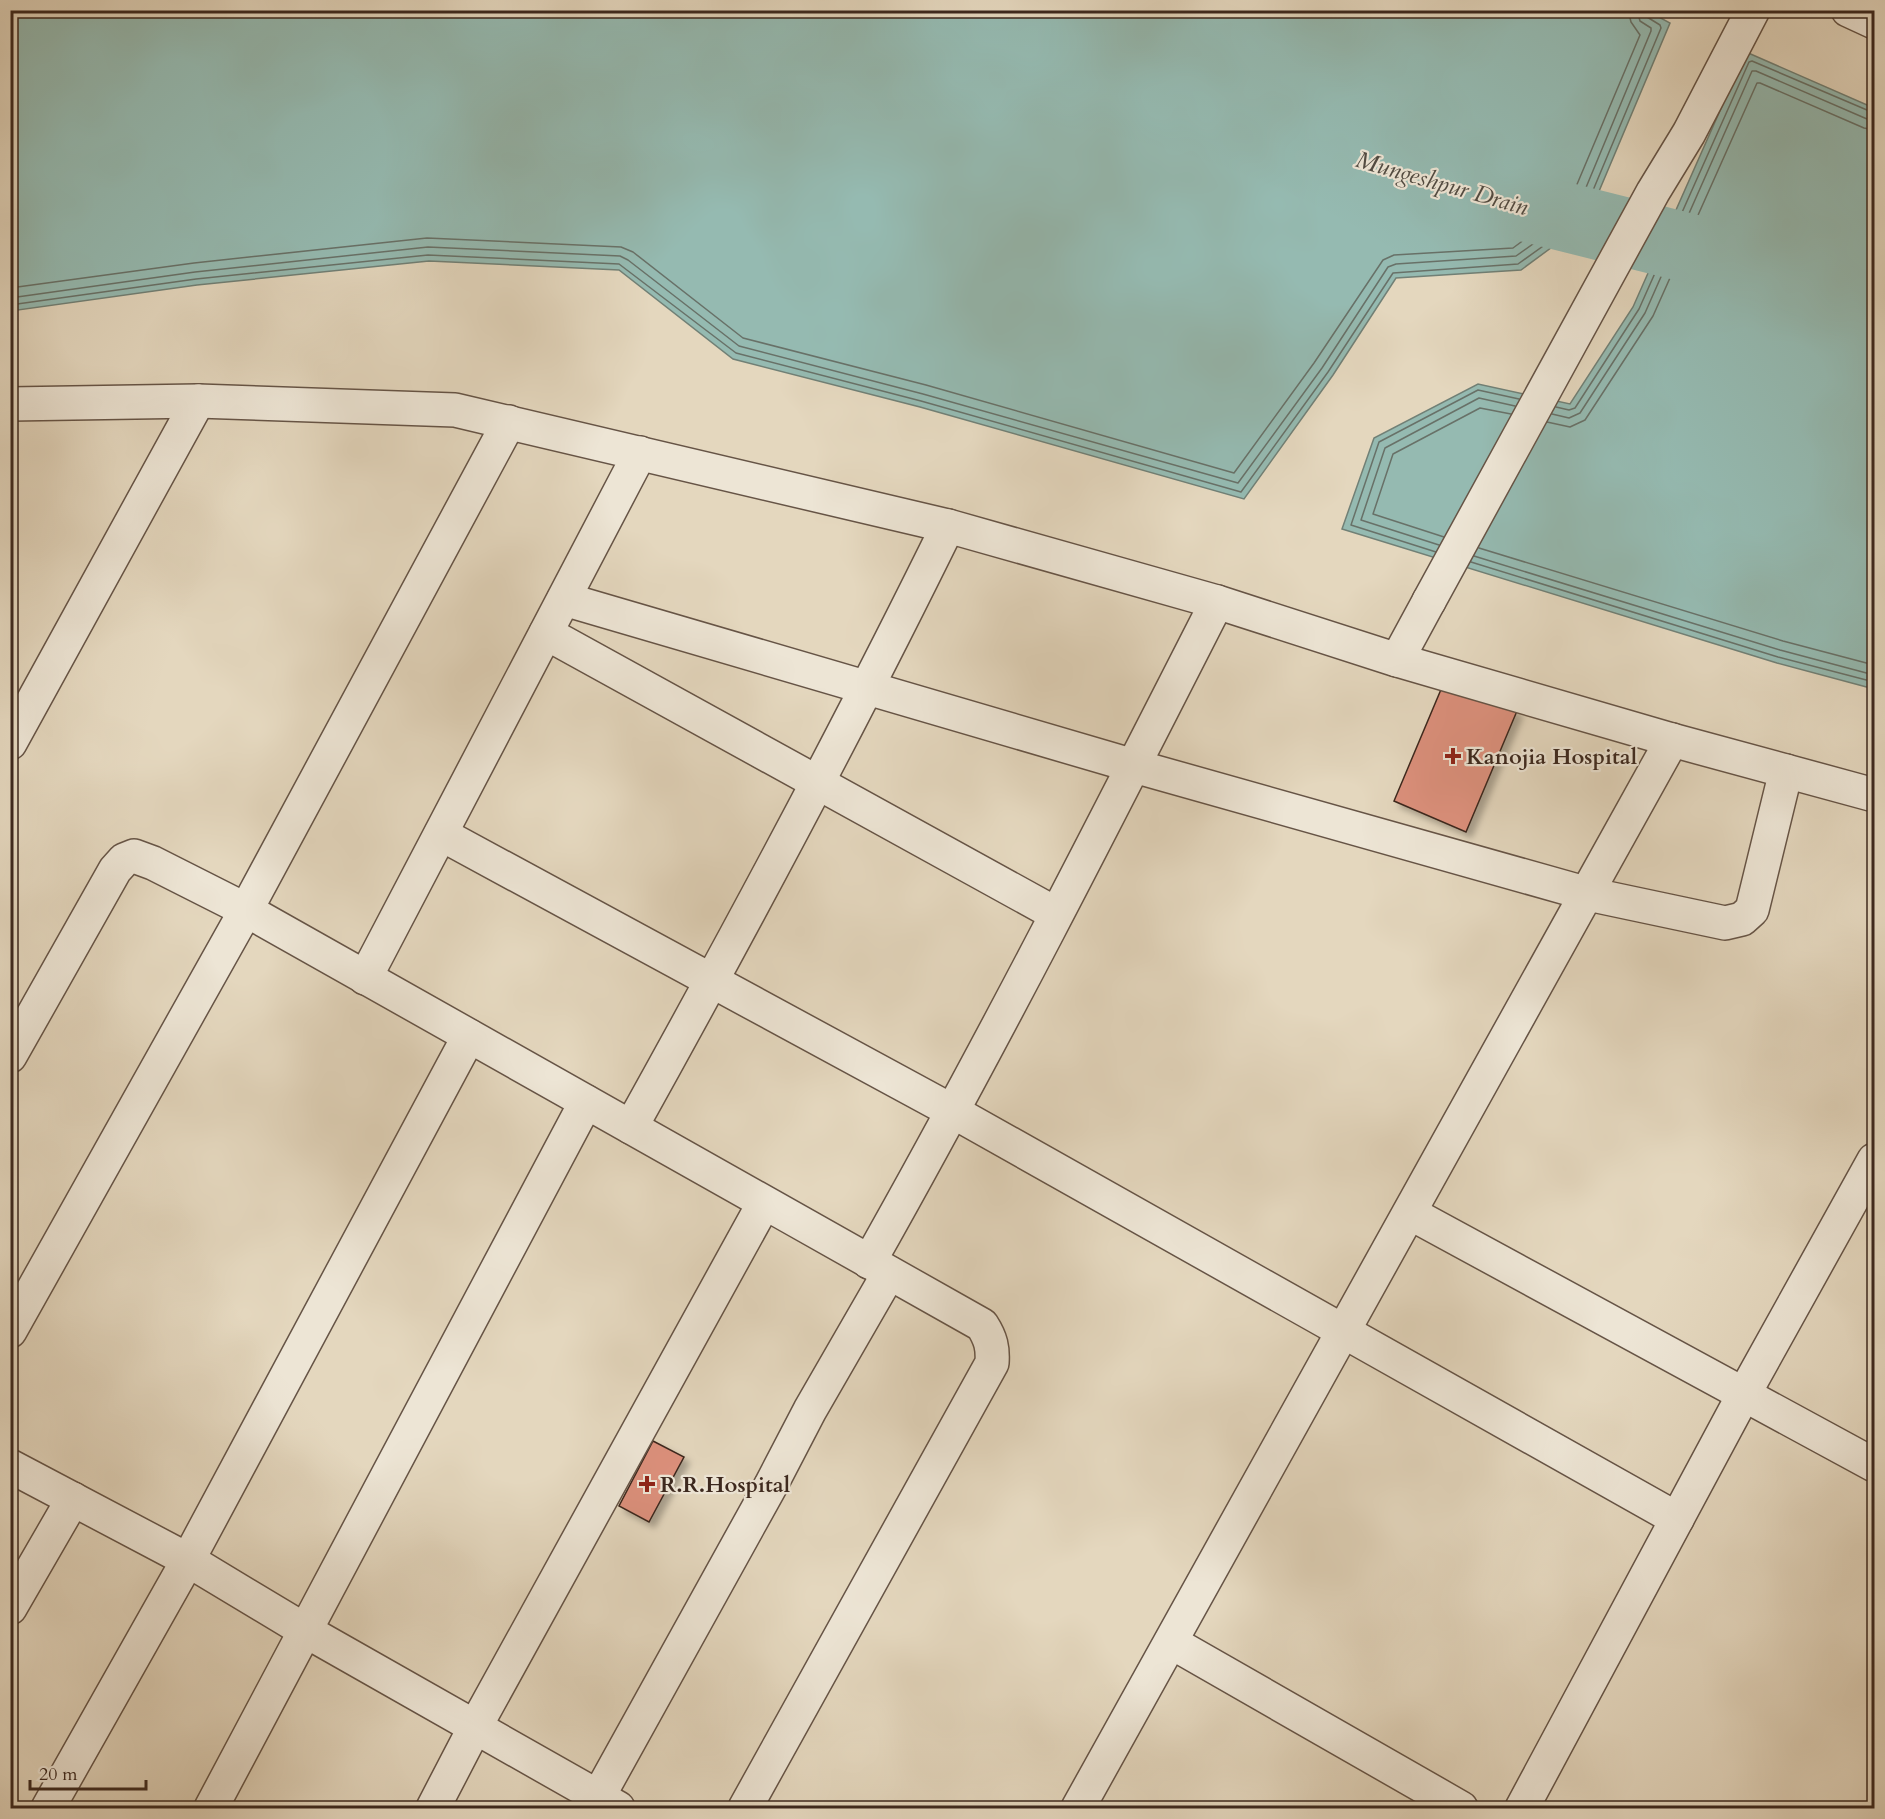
<svg xmlns="http://www.w3.org/2000/svg" width="1885" height="1819" viewBox="0 0 1885 1819" font-family="Cardo,serif">
<defs>
<filter id="shadow"><feDropShadow dx="5.5" dy="5.5" stdDeviation="3" flood-color="#0004"/></filter>
</defs>
<rect width="100%" height="100%" fill="#e4d7be"/>
<filter id="stains"><feTurbulence type="fractalNoise" baseFrequency=".00333" numOctaves="4"/><feColorMatrix values="0 0 0 0 .2 0 0 0 0 .09 0 0 0 0 .02 0 0 0 .5 -.17"/></filter>
<radialGradient id="worn" r=".72"><stop offset=".6" stop-color="#630" stop-opacity="0"/><stop offset="1" stop-color="#630" stop-opacity=".3"/></radialGradient>
<g fill="#95bab1" stroke="#718076" stroke-width="1.5">
<polygon points="1646,10 1670,23 1586,222 1521,270 1396,278 1333,375 1244,499 920,407 733,359 619,270 429,261 197,285 11,311 11,11"/>
<polygon points="1746,52 1874,108 1874,689 1777,663 1342,529 1374,438 1478,384 1570,404 1633,307"/>
</g>
<g fill="none" stroke-linecap="round" stroke-linejoin="round">
<g stroke="#687168" stroke-width="1.5">
<polyline points="10,288 194,263 427,238 621,247 633,252 743,338 926,385 1234,473 1314,363 1383,260 1394,255 1513,248 1567,208 1640,35 1631,22 1628,10"/>
<polyline points="10,298 195,272 428,247 620,256 628,260 739,346 923,394 1238,483 1322,368 1388,267 1396,264 1516,256 1575,214 1651,31 1651,28 1640,21 1637,10"/>
<polyline points="10,305 196,279 428,255 619,264 736,353 921,401 1241,492 1328,372 1393,273 1518,264 1581,219 1661,28 1660,25 1647,17 1645,10"/>
<polyline points="1556,407 1569,410 1575,408 1639,309 1749,62 1752,61 1874,113"/>
<polyline points="1552,414 1569,418 1580,413 1645,313 1752,71 1756,71 1867,119 1874,121"/>
<polyline points="1547,422 1570,427 1585,420 1653,316 1757,83 1760,83 1864,128 1874,130"/>
<polyline points="1444,537 1373,514 1393,454 1480,408 1511,414"/>
<polyline points="1439,545 1361,520 1385,448 1479,398 1515,406"/>
<polyline points="1479,548 1783,641 1874,665"/>
<polyline points="1436,552 1351,525 1379,442 1478,390 1519,399"/>
<polyline points="1474,556 1780,650 1874,675"/>
<polyline points="1471,562 1778,657 1874,682"/>
</g>
<polyline stroke="#95bab1" stroke-width="69" points="1494,199 1784,272 1874,315"/>
</g>
<g fill="#dc907b" stroke="#3c281e" stroke-width="1.5" filter="url(#shadow)">
<polygon points="1445,680 1517,711 1466,832 1394,801"/>
<polygon points="653,1441 684,1457 649,1522 619,1506"/>
</g>
<g fill="none" stroke-linecap="round" stroke-linejoin="round">
<g stroke="#665446" stroke-width="36">
<g id="minor">
<polyline points="564,599 1134,766 1588,894 1725,923 1742,919 1752,910 1786,771"/>
<polyline points="546,633 1056,914"/>
<polyline points="1397,660 1429,601"/>
<polyline points="10,743 198,401"/>
<polyline points="441,834 952,1111 1677,1519"/>
<polyline points="365,978 640,453"/>
<path d="M10 1056 115 870 124 860 134 856 153 863 246 910 982 1325C991 1339 993 1348 992 1363L745 1808"/>
<path d="M631 1127C741 929 848 730 948 526"/>
<polyline points="1410,1213 1874,1465"/>
<path d="M869 1262C991 1046 1104 824 1217 602"/>
<polyline points="10,1331 246,910 509,422"/>
<polyline points="10,1466 188,1560 306,1631 618,1808"/>
<polyline points="10,1608 73,1499"/>
<polyline points="1171,1642 1461,1808"/>
<polyline points="48,1808 188,1560 469,1036"/>
<polyline points="211,1808 586,1102"/>
<polyline points="433,1808 475,1727 764,1203"/>
<polyline points="592,1808 771,1485 810,1410 889,1273"/>
<polyline points="1078,1808 1672,740"/>
</g>
</g>
<g stroke="#665446" stroke-width="36">
<g id="tertiary">
<polyline points="1848,10 1874,22"/>
<polyline points="10,404 198,401 455,410 948,526 1217,602 1397,660 1672,740 1874,795"/>
<polyline points="1429,601 1653,192 1689,133 1753,10"/>
<polyline points="1522,1808 1744,1394 1874,1160"/>
</g>
</g>
<use href="#minor" stroke="#ede5d5" stroke-width="33"/>
<use href="#tertiary" stroke="#ede5d5" stroke-width="33"/>
</g>
<g fill="#8f2418" stroke="#ede5d5" stroke-width="2">
<path d="M1450 747h6v6h6v6h-6v6h-6v-6h-6v-6h6z"/>
<path d="M644 1475h6v6h6v6h-6v6h-6v-6h-6v-6h6z"/>
</g>
<g text-anchor="middle" stroke-width="4.5" stroke-linejoin="round" paint-order="stroke">
<g font-size="22" font-weight="bold" fill="#3c281e" stroke="#ede5d5" text-anchor="start">
<text x="1466" y="764">Kanojia Hospital</text>
<text x="660" y="1492">R.R.Hospital</text>
</g>
<g font-size="24" font-style="italic" fill="#524c43" stroke="#ede5d5">
<text transform="translate(1442 183) rotate(16)" y="8">Mungeshpur Drain</text>
</g>
</g>
<rect width="1885" height="1819" fill="none" stroke="#e4d7be" stroke-width="36"/>
<rect x="12" y="12" width="1861" height="1795" fill="none" stroke="#3c281e" stroke-width="3"/>
<rect x="18" y="18" width="1849" height="1783" fill="none" stroke="#3c281e" stroke-width="1.5"/>
<path d="M30 1780v9h116v-9" fill="none" stroke="#3c281e" stroke-width="3"/>
<text x="39" y="1780" font-size="18" fill="#3c281e" stroke="#ede5d5" stroke-width="4.5" paint-order="stroke">20 m</text>
<rect width="100%" height="100%" filter="url(#stains)"/>
<rect width="100%" height="100%" fill="url(#worn)"/>
</svg>
